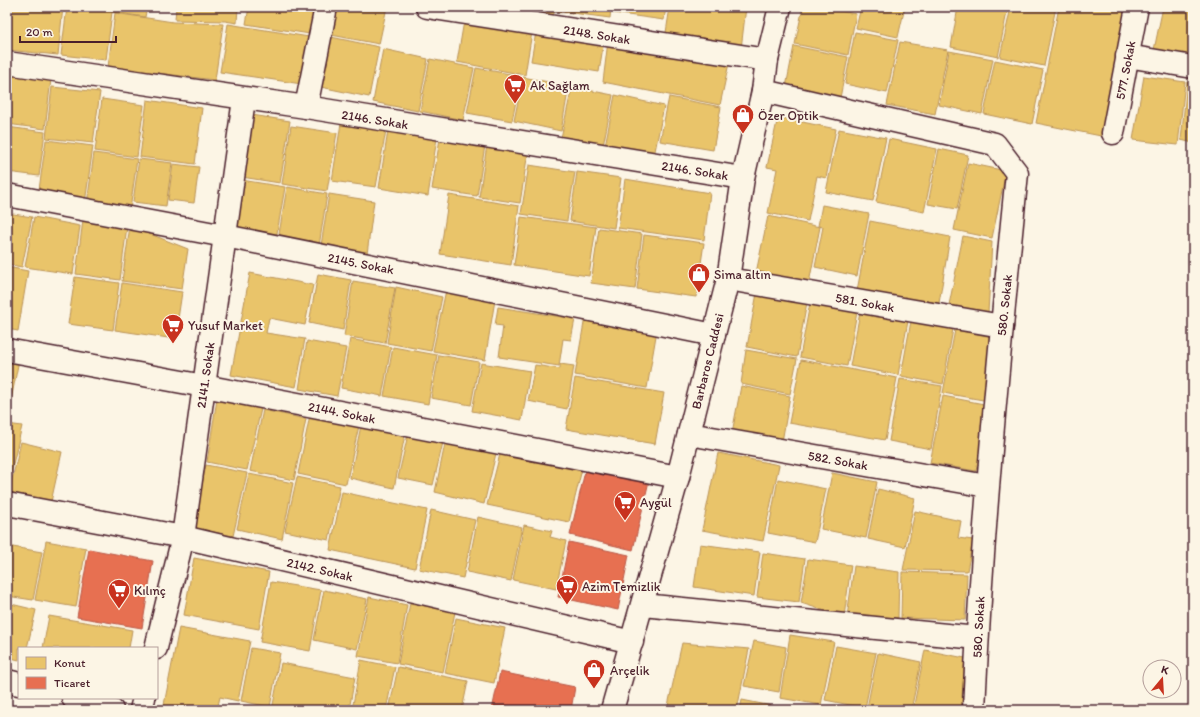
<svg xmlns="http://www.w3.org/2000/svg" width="1200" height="717" viewBox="0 0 1200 717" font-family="Itim,sans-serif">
<rect width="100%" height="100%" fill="#fcf5e5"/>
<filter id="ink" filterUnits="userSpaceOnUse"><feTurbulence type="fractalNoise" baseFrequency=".025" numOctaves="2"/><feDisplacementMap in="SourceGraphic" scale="8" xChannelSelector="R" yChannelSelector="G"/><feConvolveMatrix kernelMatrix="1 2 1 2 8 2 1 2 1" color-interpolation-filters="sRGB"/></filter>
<g filter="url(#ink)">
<g fill="#e9c46a" stroke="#b99257">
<polygon points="7,7 63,7 58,55 7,50"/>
<polygon points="67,7 86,8 147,7 145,17 112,12 106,60 61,55"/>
<polygon points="176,7 238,7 237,23 225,21 175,20"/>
<polygon points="249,7 315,7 310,34 246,24"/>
<polygon points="331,7 387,7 379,44 326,34"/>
<polygon points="500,7 555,7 553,18 499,11"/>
<polygon points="558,7 611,7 610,18 557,11"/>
<polygon points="614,7 666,7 664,20 613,13"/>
<polygon points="670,7 746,7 741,49 665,39"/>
<polygon points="803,7 819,7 856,14 848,55 795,44"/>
<polygon points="836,7 859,7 858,11"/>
<polygon points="861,7 905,7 898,37 856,28"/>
<polygon points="958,7 1008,7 998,57 951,47"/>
<polygon points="1011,7 1056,7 1044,66 1000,57"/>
<polygon points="1059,7 1105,7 1126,11 1101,136 1036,123"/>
<polygon points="1163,7 1193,7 1193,57 1154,50"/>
<polygon points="115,13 173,22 223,24 215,80 108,67"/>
<polygon points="464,21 532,32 525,75 457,62"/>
<polygon points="228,24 309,37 302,84 220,72"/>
<polygon points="536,32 604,40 599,72 531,61"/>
<polygon points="855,32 898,40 887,93 845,84"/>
<polygon points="326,36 379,47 369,97 316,86"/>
<polygon points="608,41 729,63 720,105 603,82"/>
<polygon points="900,42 948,50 935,114 887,105"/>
<polygon points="794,46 848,57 840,98 786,87"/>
<polygon points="383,49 428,59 418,111 373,102"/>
<polygon points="949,51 993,59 982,114 939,105"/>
<polygon points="430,59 474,68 463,120 420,111"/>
<polygon points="995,60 1043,70 1032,124 984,114"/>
<polygon points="476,68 521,76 512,121 467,113"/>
<polygon points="10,73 51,79 45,129 7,124 7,98"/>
<polygon points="1144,76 1185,82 1178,145 1133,140"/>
<polygon points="523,77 569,86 561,131 514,121"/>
<polygon points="1187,82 1193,84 1193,143 1181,140"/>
<polygon points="52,87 100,92 93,143 46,138"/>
<polygon points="572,87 613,95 603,146 561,138"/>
<polygon points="615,95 664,106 654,156 605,146"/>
<polygon points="669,97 721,107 713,150 660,141"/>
<polygon points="102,99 144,105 137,157 95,151"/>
<polygon points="147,100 202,108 195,164 140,157"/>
<polygon points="245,114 290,121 280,183 235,176"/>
<polygon points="778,117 836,129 826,178 817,176 808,221 768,213 777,169 767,167"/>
<polygon points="341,123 386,130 376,187 332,181"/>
<polygon points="291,126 337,133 327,191 282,184"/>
<polygon points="7,127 45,132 39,176 7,172"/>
<polygon points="839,129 886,138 873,201 826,192"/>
<polygon points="388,131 437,138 428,196 379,188"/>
<polygon points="440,138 485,145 477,196 432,189"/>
<polygon points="889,139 937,149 924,212 876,202"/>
<polygon points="46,140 93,146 85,203 38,197"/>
<polygon points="487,145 528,152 520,203 479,197"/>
<polygon points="939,149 968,155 957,209 928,204"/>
<polygon points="94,153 137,159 130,210 87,204"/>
<polygon points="139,159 172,163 166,206 133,202"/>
<polygon points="968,163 1006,171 992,238 954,230"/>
<polygon points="173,164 199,167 194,203 168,200"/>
<polygon points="529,165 575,172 567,221 521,214"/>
<polygon points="577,172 621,178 614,228 570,221"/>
<polygon points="235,179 285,187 276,239 227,231"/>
<polygon points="625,179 710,193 704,240 618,228"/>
<polygon points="287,187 327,194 319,246 278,240"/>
<polygon points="329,194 374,201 367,254 321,246"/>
<polygon points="449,195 519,206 511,265 440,254"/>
<polygon points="822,205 869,214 857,276 815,267 823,227 818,226"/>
<polygon points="7,213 32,217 22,267 7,264"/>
<polygon points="768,216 820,227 809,283 756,273"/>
<polygon points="34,217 80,226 73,274 25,267"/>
<polygon points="521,217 596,227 589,276 514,265"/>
<polygon points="83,220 127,226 120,280 76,274"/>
<polygon points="870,221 950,237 939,303 857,291"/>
<polygon points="130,226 188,249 182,289 122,281"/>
<polygon points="599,228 642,234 635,289 591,283"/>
<polygon points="644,235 704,243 696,297 637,289"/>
<polygon points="963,236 992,242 988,313 949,305"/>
<polygon points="7,267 28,271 18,331 7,329"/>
<polygon points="250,273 313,285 305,325 269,318 266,333 305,339 296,387 231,375"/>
<polygon points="318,274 351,280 343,330 309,323"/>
<polygon points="75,277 119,283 113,330 68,324"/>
<polygon points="353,281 395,288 385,343 344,336"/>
<polygon points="122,283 182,292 175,339 115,330"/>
<polygon points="396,287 442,297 431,351 387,343"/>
<polygon points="446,290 495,300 485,360 433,351"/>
<polygon points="757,293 807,302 797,357 747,347"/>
<polygon points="810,303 857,312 847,366 800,357"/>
<polygon points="498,307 575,319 571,340 563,339 559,366 499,357 503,326 495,325"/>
<polygon points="860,312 908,321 898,375 850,366"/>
<polygon points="585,317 657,330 647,388 575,375"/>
<polygon points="911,321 953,329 943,384 901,376"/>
<polygon points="955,330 993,337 989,401 943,393"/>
<polygon points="350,339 391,347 382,396 341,388"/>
<polygon points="307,341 346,348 337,396 299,389"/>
<polygon points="393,347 437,355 428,404 384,396"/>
<polygon points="746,350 797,359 790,394 741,384"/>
<polygon points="7,353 20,355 7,420"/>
<polygon points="439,355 479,362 471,405 431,398"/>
<polygon points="801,360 897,378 885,440 789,423"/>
<polygon points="481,363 530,371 522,420 472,411"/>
<polygon points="560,364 574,366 567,409 528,401 535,365 560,369"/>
<polygon points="575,378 664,393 655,444 566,429"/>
<polygon points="900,379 942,386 931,449 889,441"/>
<polygon points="741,386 790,396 782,442 732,433"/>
<polygon points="943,396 989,405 976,471 930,463"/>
<polygon points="217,399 261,409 247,470 207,462"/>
<polygon points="263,410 306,419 294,480 250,471"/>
<polygon points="311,410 360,421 346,484 298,474"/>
<polygon points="362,421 406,430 394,488 350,478"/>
<polygon points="7,424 22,426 9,481 7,481"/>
<polygon points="409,430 444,438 433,485 398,478"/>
<polygon points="446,439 497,449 484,504 435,492"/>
<polygon points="21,442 62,452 51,502 9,492"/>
<polygon points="501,450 582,469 569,522 487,505"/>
<polygon points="718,453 779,465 763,541 702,530"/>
<polygon points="206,465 247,473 233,536 193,528"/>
<polygon points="832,473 877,482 866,538 821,529"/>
<polygon points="249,474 293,483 282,539 237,529"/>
<polygon points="297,477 340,486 329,540 285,531"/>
<polygon points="778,479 826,489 815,542 768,533"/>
<polygon points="878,489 915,498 905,547 868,539"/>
<polygon points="342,492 427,510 415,568 330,550"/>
<polygon points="431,510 475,520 463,578 419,569"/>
<polygon points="915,511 961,521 958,538 973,540 967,571 903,570"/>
<polygon points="478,517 522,527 511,581 467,572"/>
<polygon points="524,525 552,531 550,537 566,541 556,589 513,580"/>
<polygon points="46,541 86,548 76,607 35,600"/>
<polygon points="700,544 760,552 754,596 694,587"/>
<polygon points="7,546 42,552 33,600 7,596"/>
<polygon points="763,553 805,559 799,602 757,597"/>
<polygon points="194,558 269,572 259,629 184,615"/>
<polygon points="808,559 851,565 844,617 801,603"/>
<polygon points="854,566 899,572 898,618 847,617"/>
<polygon points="902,572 967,574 965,620 901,618"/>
<polygon points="271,582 321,590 310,651 260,642"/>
<polygon points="324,590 367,599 357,649 314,640"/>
<polygon points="369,597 407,605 397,663 358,656"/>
<polygon points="7,603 36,610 27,648 19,648 19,660 7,657"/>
<polygon points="410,603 455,612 443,672 398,664"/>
<polygon points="49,616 132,630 129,648 43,648"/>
<polygon points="456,618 505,628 494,683 445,673"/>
<polygon points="179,628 250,641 238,701 220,697 217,710 163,710"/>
<polygon points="790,635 834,642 821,705 780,698"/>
<polygon points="754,641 786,647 779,692 744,686"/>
<polygon points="682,643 749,649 737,710 667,710"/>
<polygon points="836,646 876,653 865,708 825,700"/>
<polygon points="251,648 280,653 270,707 241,701"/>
<polygon points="925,650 965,658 961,710 913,710"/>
<polygon points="878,653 921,662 911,710 867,708"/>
<polygon points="361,660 395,667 386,710 352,710"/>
<polygon points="281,663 355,677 349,710 272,710"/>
<polygon points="398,667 468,681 462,710 389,710"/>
<polygon points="742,700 777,707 776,710 740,710"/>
</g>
<g fill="#e76f51" stroke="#b85746">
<polygon points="586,467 649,481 633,550 570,535"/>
<polygon points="569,542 629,555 618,610 558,597"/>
<polygon points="89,549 153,561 142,628 77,617"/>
<polygon points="500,672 575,687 571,710 492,710"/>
</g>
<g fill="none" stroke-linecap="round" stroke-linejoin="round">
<g stroke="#4a1f2b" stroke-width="25">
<g id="minor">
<polyline points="427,7 767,60"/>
<polyline points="1127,56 1193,67"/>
<polyline points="7,63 306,107 743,178"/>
<path d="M763 91 995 144 1017 173C999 352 982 530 974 710"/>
<polyline points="306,107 326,7"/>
<polyline points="1113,133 1137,7"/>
<polyline points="7,195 225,236 714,335"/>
<polyline points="728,279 1002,326"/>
<polyline points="7,350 204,386 678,477"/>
<polyline points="689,434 987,486"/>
<polyline points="7,504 183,537 632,642"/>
<polyline points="643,605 977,638"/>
<polyline points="156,648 183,537 244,99"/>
<polyline points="7,681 19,684"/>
<polyline points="73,698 95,704 112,710"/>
<polyline points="141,710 144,698"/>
</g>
</g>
<g stroke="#4a1f2b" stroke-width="25">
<polyline id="secondary" points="612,710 678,477 728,279 743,178 763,91 767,60 780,7"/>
</g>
<use href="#minor" stroke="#fcf5e5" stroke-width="22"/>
<use href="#secondary" stroke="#fcf5e5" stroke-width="22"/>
</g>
</g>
<defs>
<g id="supermarket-pin" transform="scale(1.15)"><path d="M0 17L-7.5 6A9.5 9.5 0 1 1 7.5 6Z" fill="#c8321e" stroke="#fcf5e5"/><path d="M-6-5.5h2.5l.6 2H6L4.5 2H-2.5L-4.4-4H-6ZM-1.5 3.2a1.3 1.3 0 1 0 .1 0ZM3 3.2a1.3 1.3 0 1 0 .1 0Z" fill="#fff"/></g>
<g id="shop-pin" transform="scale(1.15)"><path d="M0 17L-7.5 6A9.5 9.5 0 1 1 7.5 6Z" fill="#c8321e" stroke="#fcf5e5"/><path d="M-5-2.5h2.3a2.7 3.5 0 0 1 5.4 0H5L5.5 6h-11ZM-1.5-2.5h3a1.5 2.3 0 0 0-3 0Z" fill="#fff"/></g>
</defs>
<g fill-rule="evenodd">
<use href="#supermarket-pin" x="515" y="85"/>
<use href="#shop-pin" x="743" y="115"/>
<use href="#shop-pin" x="699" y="274"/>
<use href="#supermarket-pin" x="173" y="325"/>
<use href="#supermarket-pin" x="625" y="502"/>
<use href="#supermarket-pin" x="567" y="586"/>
<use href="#supermarket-pin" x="119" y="590"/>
<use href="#shop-pin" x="594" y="670"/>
</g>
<g text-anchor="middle" stroke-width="4" stroke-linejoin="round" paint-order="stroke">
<g font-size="13" fill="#4a1f2b" stroke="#fcf5e5">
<text transform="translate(597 34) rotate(9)" y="5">2148. Sokak</text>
<text transform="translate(1125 70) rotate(-79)" y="5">577. Sokak</text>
<text transform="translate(375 119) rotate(9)" y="5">2146. Sokak</text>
<text transform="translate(695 170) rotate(9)" y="5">2146. Sokak</text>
<text transform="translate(361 263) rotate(11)" y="5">2145. Sokak</text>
<text transform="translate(865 302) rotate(10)" y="5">581. Sokak</text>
<text transform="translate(1004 305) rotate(-84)" y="5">580. Sokak</text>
<text transform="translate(707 361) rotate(-76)" y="5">Barbaros Caddesi</text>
<text transform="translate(205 375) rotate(-82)" y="5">2141. Sokak</text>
<text transform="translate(342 412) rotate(11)" y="5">2144. Sokak</text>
<text transform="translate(838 460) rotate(10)" y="5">582. Sokak</text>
<text transform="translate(320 569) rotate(13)" y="5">2142. Sokak</text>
<text transform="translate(978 627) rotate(-87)" y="5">580. Sokak</text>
</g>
<g font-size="13" fill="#4a1f2b" stroke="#fcf5e5" text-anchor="start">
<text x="530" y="90">Ak Sağlam</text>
<text x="758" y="120">Özer Optik</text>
<text x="714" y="279">Sima altın</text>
<text x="188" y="330">Yusuf Market</text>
<text x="640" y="507">Aygül</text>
<text x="582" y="591">Azim Temizlik</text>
<text x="134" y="595">Kılınç</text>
<text x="610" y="675">Arçelik</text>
</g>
</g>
<rect width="1200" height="717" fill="none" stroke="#fcf5e5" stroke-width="24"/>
<rect x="12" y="12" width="1176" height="693" fill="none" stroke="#4a1f2b" stroke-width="1.5" filter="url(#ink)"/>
<rect x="18" y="647" width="140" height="52" fill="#fcf5e5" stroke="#b59f9b"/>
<rect x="26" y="657" width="20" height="12" fill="#e9c46a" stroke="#b59f9b"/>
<text x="54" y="667" font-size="12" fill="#4a1f2b">Konut</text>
<rect x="26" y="677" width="20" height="12" fill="#e76f51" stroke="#b59f9b"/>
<text x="54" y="687" font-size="12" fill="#4a1f2b">Ticaret</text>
<g transform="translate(1162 679) rotate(18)"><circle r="19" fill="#fcf5e5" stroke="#b59f9b"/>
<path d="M0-3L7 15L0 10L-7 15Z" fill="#c8321e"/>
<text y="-6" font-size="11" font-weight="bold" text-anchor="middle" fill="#4a1f2b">K</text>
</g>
<path d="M20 36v6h96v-6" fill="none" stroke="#4a1f2b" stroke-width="2"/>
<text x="26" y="36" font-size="12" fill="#4a1f2b" stroke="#fcf5e5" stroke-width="3" paint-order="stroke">20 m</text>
</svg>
